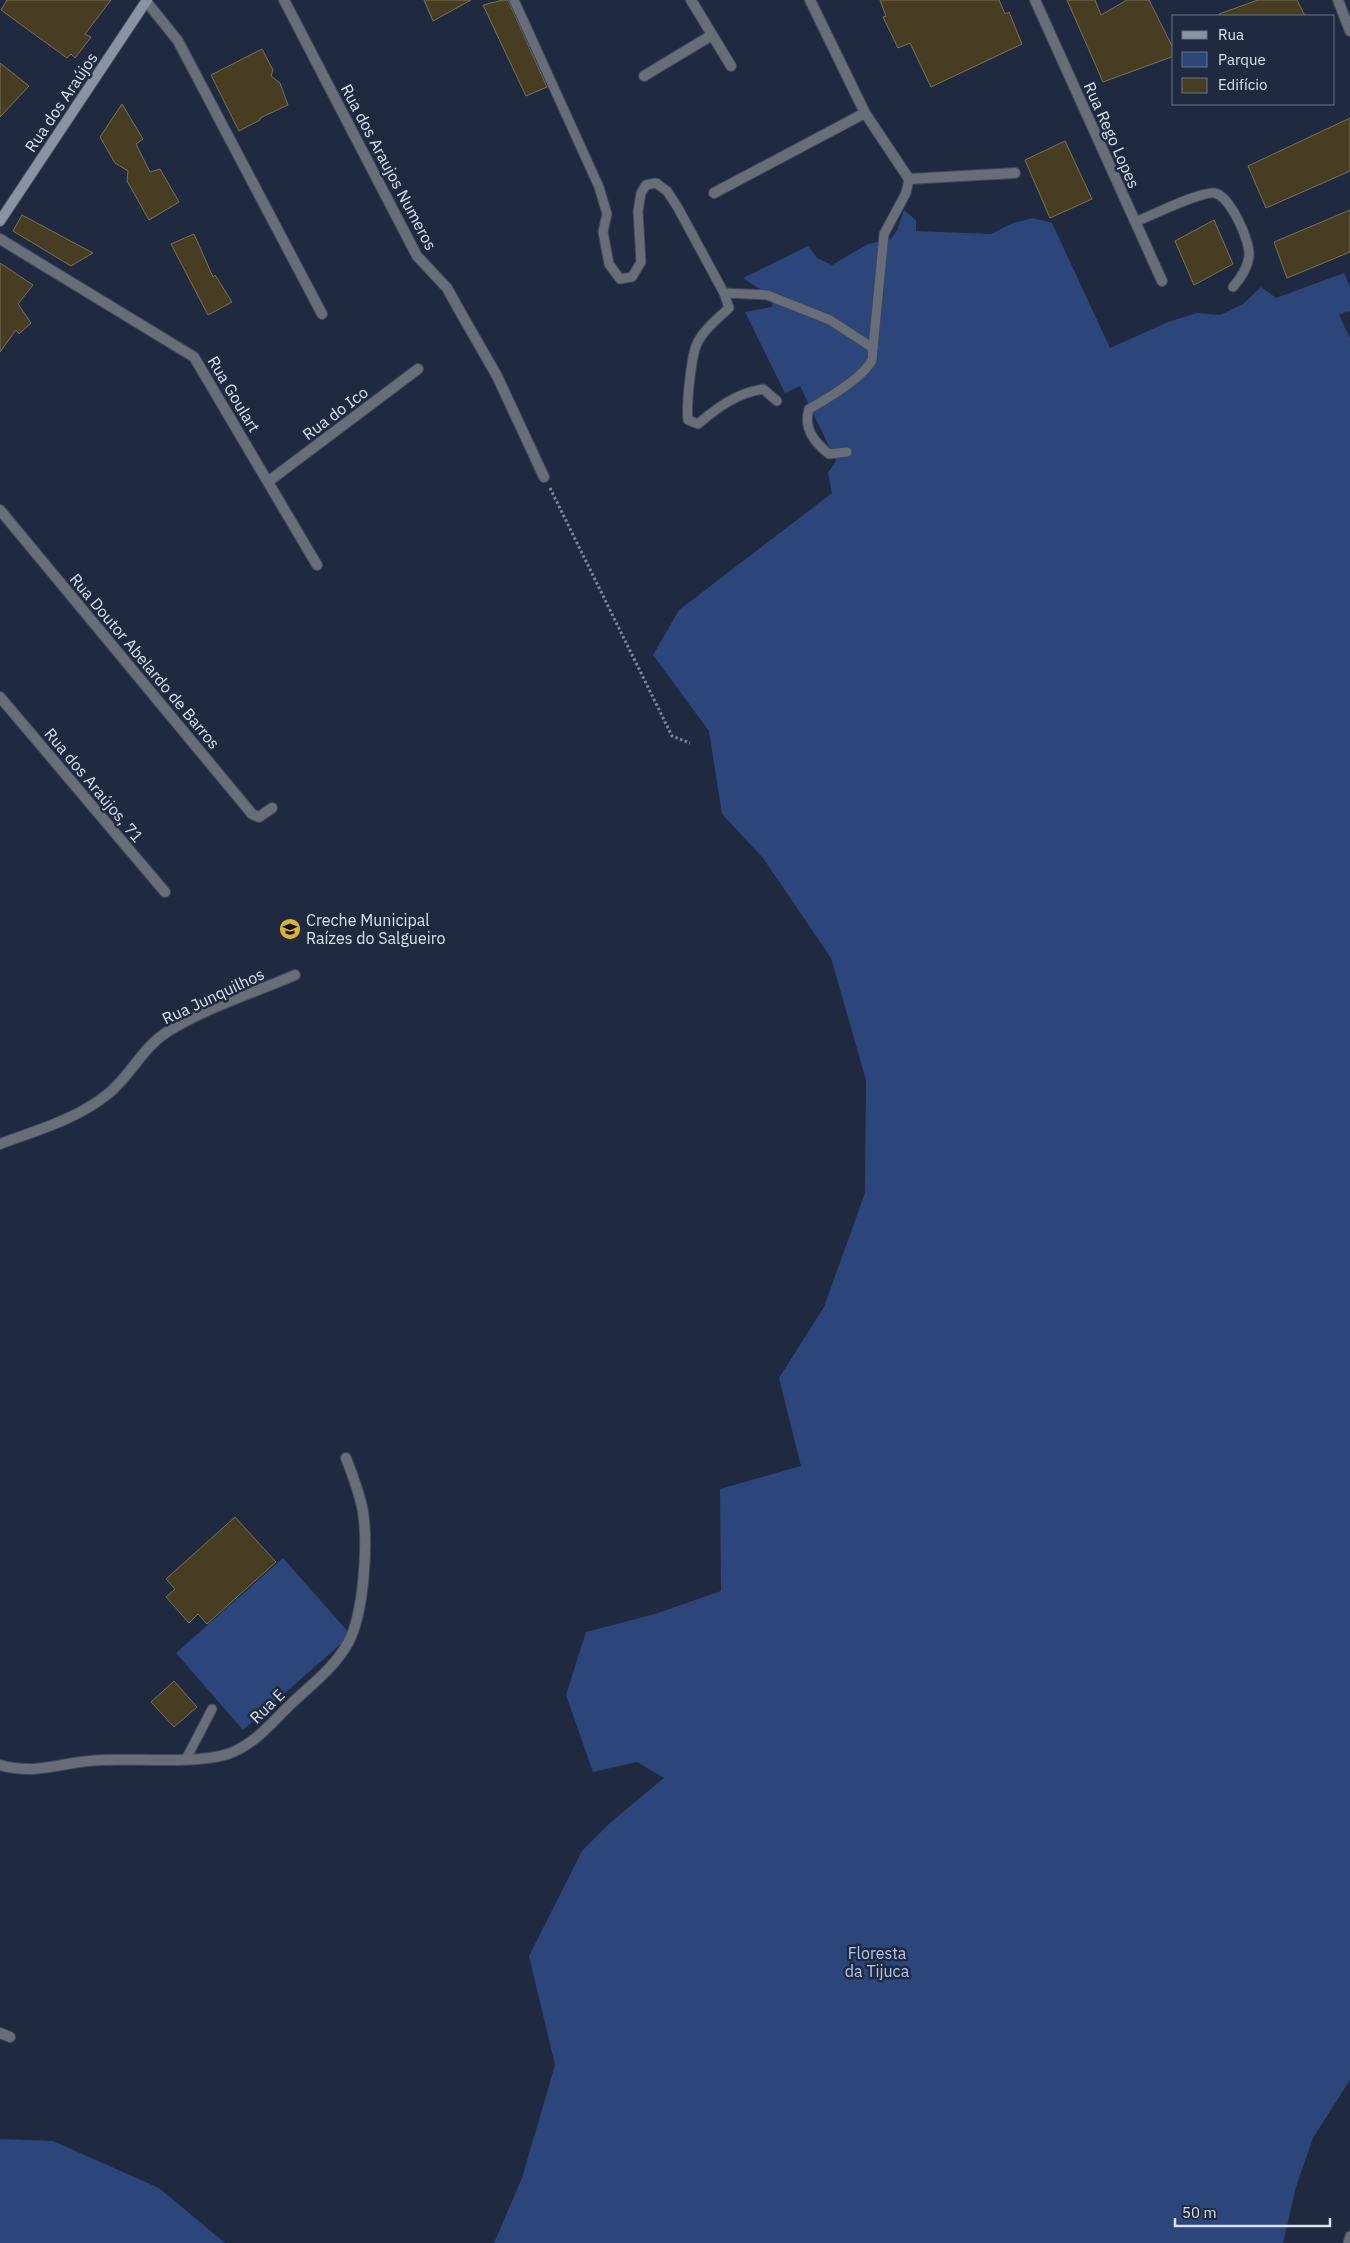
<svg xmlns="http://www.w3.org/2000/svg" width="1350" height="2243" viewBox="0 0 1350 2243" font-family="'IBM Plex Sans',sans-serif">
<rect width="100%" height="100%" fill="#1f2a40"/>
<g fill="#2c457b">
<polygon points="904,210 916,220 916,231 991,234 1013,223 1033,218 1052,223 1110,348 1168,322 1197,313 1220,315 1243,304 1261,287 1276,298 1344,273 1350,287 1350,311 1339,315 1350,338 1350,2080 1313,2138 1296,2187 1283,2243 494,2243 522,2178 555,2065 529,1956 582,1851 611,1822 664,1778 637,1762 593,1772 566,1695 586,1632 655,1614 721,1591 720,1489 801,1466 779,1378 824,1307 865,1193 866,1080 831,958 763,858 722,814 709,731 653,655 679,610 832,493 828,473 836,461 800,386 785,393 745,312 772,307 774,294 758,288 743,278 808,246 817,258 832,265 868,244 891,239 897,230"/>
<polygon points="283,1558 351,1635 243,1730 176,1653"/>
<polygon points="0,2139 53,2141 159,2188 225,2243 0,2243"/>
</g>
<g fill="#473d22" stroke="#7b7154">
<polygon points="7,0 111,0 85,34 91,37 75,58 71,54 67,58 1,10"/>
<polygon points="424,0 471,0 433,21"/>
<polygon points="503,0 508,0 547,87 526,96 483,5"/>
<polygon points="880,0 999,0 1005,14 1009,12 1022,44 931,87 910,43 898,48 883,17 886,16"/>
<polygon points="1067,0 1095,0 1101,15 1127,0 1149,0 1174,50 1174,56 1103,82"/>
<polygon points="1258,0 1297,0 1305,16 1220,16 1219,14"/>
<polygon points="262,49 273,70 271,76 280,83 288,105 260,118 260,120 239,131 211,75"/>
<polygon points="0,63 29,86 0,117"/>
<polygon points="122,104 143,139 136,144 150,172 160,169 179,202 149,220 127,181 128,171 115,163 100,137"/>
<polygon points="1350,118 1350,171 1266,208 1248,166"/>
<polygon points="1065,141 1092,199 1050,218 1025,160"/>
<polygon points="1350,210 1350,252 1287,278 1274,242"/>
<polygon points="22,215 93,253 71,266 13,231"/>
<polygon points="1214,220 1233,264 1194,285 1175,241"/>
<polygon points="194,234 213,277 215,275 232,302 208,315 171,244"/>
<polygon points="0,263 33,285 18,304 31,323 19,334 16,330 0,352"/>
<polygon points="235,1517 276,1562 207,1624 198,1614 189,1623 166,1597 175,1589 166,1579"/>
<polygon points="174,1681 197,1707 174,1727 151,1702"/>
</g>
<g fill="none" stroke-linecap="round" stroke-linejoin="round">
<g stroke="#3d475c" stroke-width="11">
<g id="lane">
<path d="M514 0 599 187 607 214 603 232 609 264 620 279 632 277 641 262 638 211 641 193 646 185 656 183 667 191 678 208 724 293 729 308C718 318 701 332 696 346 691 360 686 406 688 420L698 424C718 407 737 393 763 389L777 401"/>
<path d="M1135 222C1151 216 1200 191 1214 193 1230 195 1251 242 1249 257 1247 269 1241 278 1233 287"/>
<polyline points="724,293 767,295 830,320 873,348 884,234 906,193 909,179"/>
<path d="M847 452 829 454C814 442 803 428 809 409 825 400 864 377 872 360 873 357 872 351 873 348"/>
<polyline points="186,1759 212,1709"/>
<polyline points="1348,2243 1350,2236"/>
</g>
</g>
<g stroke="#3d475c" stroke-width="12">
<g id="street">
<polyline points="284,0 417,256 447,288 462,315 497,376 544,477"/>
<polyline points="691,0 731,66"/>
<polyline points="810,0 865,113 909,179 1015,173"/>
<polyline points="1035,0 1162,281"/>
<polyline points="1338,0 1350,31"/>
<polyline points="146,1 178,41 322,314"/>
<polyline points="644,76 712,35"/>
<polyline points="714,193 865,113"/>
<polyline points="0,239 194,357 317,565"/>
<polyline points="269,481 418,369"/>
<polyline points="0,510 252,814 259,817 272,808"/>
<polyline points="0,697 165,892"/>
<path d="M0 1144C37 1130 78 1119 109 1093 131 1075 142 1048 167 1032 205 1008 253 993 295 975"/>
<path d="M0 1765C38 1776 64 1761 101 1760 136 1758 203 1765 233 1752 257 1742 273 1721 291 1704 311 1685 335 1667 348 1643 364 1614 368 1545 363 1512 360 1494 353 1476 346 1458"/>
<polyline points="0,2033 10,2037"/>
</g>
</g>
<g stroke="#3d475c" stroke-width="12">
<polyline id="secondary" points="0,221 147,0"/>
</g>
<polyline stroke="#7d8799" stroke-width="3" stroke-dasharray="2.5 2.5" stroke-linecap="butt" points="550,488 672,736 690,743"/>
<use href="#lane" stroke="#676d79" stroke-width="9"/>
<use href="#street" stroke="#676d79" stroke-width="10"/>
<use href="#secondary" stroke="#8a93a6" stroke-width="10"/>
</g>
<defs>
<g id="school-disc" transform="scale(1.125)"><circle r="9.5" fill="#dab333" stroke="#1f2a40"/><path d="M0-5L7-2L0 1L-7-2ZM-4 1L0 2.5L4 1V4Q0 6-4 4Z" fill="#111"/></g>
</defs>
<g fill-rule="evenodd">
<use href="#school-disc" x="290" y="929"/>
</g>
<g text-anchor="middle" stroke-width="5" stroke-linejoin="round" paint-order="stroke">
<g font-size="16" fill="#dae2f0" stroke="#1f2a40">
<text transform="translate(61 102) rotate(-56)" y="6">Rua dos Araújos</text>
<text transform="translate(1112 135) rotate(66)" y="6">Rua Rego Lopes</text>
<text transform="translate(389 167) rotate(62)" y="6">Rua dos Araujos Numeros</text>
<text transform="translate(234 394) rotate(59)" y="6">Rua Goulart</text>
<text transform="translate(335 413) rotate(-37)" y="6">Rua do Ico</text>
<text transform="translate(145 661) rotate(50)" y="6">Rua Doutor Abelardo de Barros</text>
<text transform="translate(94 785) rotate(50)" y="6">Rua dos Araújos, 71</text>
<text transform="translate(213 996) rotate(-25)" y="6">Rua Junquilhos</text>
<text transform="translate(267 1706) rotate(-44)" y="6">Rua E</text>
</g>
<g font-size="16" fill="#dae2f0" stroke="#1f2a40" text-anchor="start">
<text x="306" y="926">Creche Municipal<tspan x="306" dy="18">Raízes do Salgueiro</tspan></text>
</g>
<g font-size="16" fill="#b3c8f2" stroke="#1f2a40">
<text x="877" y="1959">Floresta<tspan x="877" dy="18">da Tijuca</tspan></text>
</g>
</g>
<rect x="1172" y="15" width="162" height="90" fill="#1f2a40" stroke="#6a7486"/>
<rect x="1182" y="31" width="25" height="8" fill="#8a93a6" stroke="#6a7486"/>
<text x="1218" y="40" font-size="15" fill="#dae2f0">Rua</text>
<rect x="1182" y="52" width="25" height="15" fill="#2c457b" stroke="#6a7486"/>
<text x="1218" y="65" font-size="15" fill="#dae2f0">Parque</text>
<rect x="1182" y="78" width="25" height="15" fill="#473d22" stroke="#6a7486"/>
<text x="1218" y="90" font-size="15" fill="#dae2f0">Edifício</text>
<path d="M1175 2218v8h155v-8" fill="none" stroke="#dae2f0" stroke-width="2.5"/>
<text x="1182" y="2218" font-size="15" fill="#dae2f0" stroke="#1f2a40" stroke-width="4" paint-order="stroke">50 m</text>
</svg>
